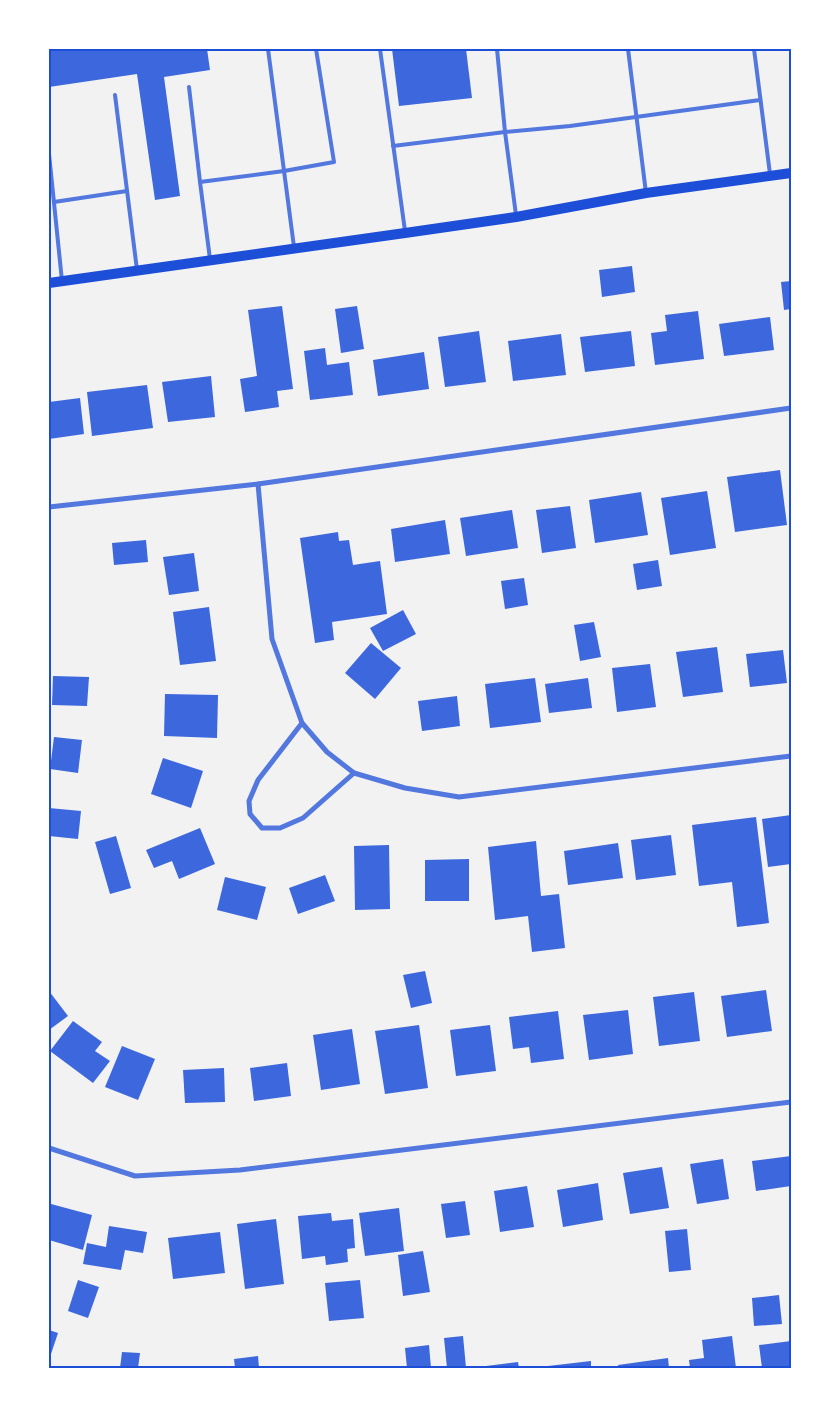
<svg xmlns="http://www.w3.org/2000/svg" width="840" height="1417" viewBox="0 0 840 1417" font-family="Mulish,sans-serif">
<rect width="100%" height="100%" fill="#f2f2f2"/>
<g fill="#3d67dc">
<polygon points="49,49 207,49 210,70 164,77 180,196 155,200 137,74 49,87"/>
<polygon points="392,49 466,49 472,98 399,106"/>
<polygon points="632,266 635,292 602,297 599,270"/>
<polygon points="791,281 791,309 784,310 781,282"/>
<polygon points="282,306 293,389 277,391 279,407 245,412 240,379 257,376 248,310"/>
<polygon points="357,306 364,349 341,353 335,309"/>
<polygon points="698,311 704,359 655,365 651,333 667,331 665,315"/>
<polygon points="770,317 774,350 724,356 719,324"/>
<polygon points="479,331 486,382 445,387 438,337"/>
<polygon points="631,331 635,366 585,372 580,337"/>
<polygon points="561,334 566,375 513,381 508,341"/>
<polygon points="325,348 327,365 349,362 353,395 310,400 304,351"/>
<polygon points="424,352 429,389 378,396 373,360"/>
<polygon points="211,376 215,417 168,422 162,382"/>
<polygon points="147,385 153,428 92,436 87,392"/>
<polygon points="80,398 84,434 49,439 49,402"/>
<polygon points="780,470 787,525 735,532 727,477"/>
<polygon points="707,491 716,548 670,555 661,498"/>
<polygon points="641,492 648,535 595,543 589,500"/>
<polygon points="570,506 576,548 542,553 536,510"/>
<polygon points="512,510 518,548 466,556 460,518"/>
<polygon points="445,520 450,554 395,562 391,529"/>
<polygon points="338,532 339,541 349,540 353,565 380,561 387,614 332,622 334,640 315,643 300,538"/>
<polygon points="146,540 148,562 114,565 112,543"/>
<polygon points="194,553 199,591 169,595 163,557"/>
<polygon points="49,556 51,556 50,571 49,571"/>
<polygon points="658,560 662,586 637,590 633,564"/>
<polygon points="524,578 528,605 505,609 501,581"/>
<polygon points="209,607 216,661 180,665 173,612"/>
<polygon points="403,610 416,634 383,651 370,628"/>
<polygon points="594,622 601,657 580,661 574,625"/>
<polygon points="371,643 401,668 375,699 345,673"/>
<polygon points="717,647 723,692 683,697 676,652"/>
<polygon points="783,650 787,683 750,687 746,654"/>
<polygon points="650,664 656,707 617,712 612,668"/>
<polygon points="53,676 89,677 87,706 52,705"/>
<polygon points="535,678 541,722 490,728 485,684"/>
<polygon points="588,678 592,708 549,713 545,684"/>
<polygon points="165,694 218,695 217,738 164,736"/>
<polygon points="457,696 460,726 422,731 418,701"/>
<polygon points="54,737 82,740 78,773 50,769"/>
<polygon points="163,758 203,771 191,808 151,794"/>
<polygon points="49,808 81,811 78,839 49,836"/>
<polygon points="791,815 791,864 768,867 762,819"/>
<polygon points="756,817 769,923 737,927 732,882 699,886 692,825"/>
<polygon points="200,828 215,864 179,879 172,861 154,868 146,850"/>
<polygon points="671,835 676,875 636,880 631,840"/>
<polygon points="116,836 131,888 110,894 95,842"/>
<polygon points="536,841 541,896 559,894 565,948 532,952 528,916 495,920 488,847"/>
<polygon points="618,843 623,878 568,885 564,851"/>
<polygon points="389,845 390,909 355,910 354,846"/>
<polygon points="469,859 469,901 425,901 425,860"/>
<polygon points="325,875 335,901 298,914 289,888"/>
<polygon points="225,877 266,887 257,920 217,910"/>
<polygon points="425,971 432,1003 411,1008 403,975"/>
<polygon points="766,990 772,1031 727,1037 721,996"/>
<polygon points="49,991 68,1016 49,1030"/>
<polygon points="694,992 700,1041 659,1046 653,997"/>
<polygon points="628,1010 633,1054 589,1060 583,1015"/>
<polygon points="558,1011 564,1059 531,1063 529,1047 513,1049 509,1017"/>
<polygon points="73,1021 102,1042 95,1051 110,1061 93,1083 50,1051"/>
<polygon points="419,1025 428,1088 385,1094 375,1031"/>
<polygon points="490,1025 496,1071 456,1076 450,1030"/>
<polygon points="352,1029 360,1084 321,1090 313,1035"/>
<polygon points="122,1046 155,1059 138,1100 105,1087"/>
<polygon points="287,1063 291,1096 254,1101 250,1068"/>
<polygon points="224,1068 225,1102 185,1103 183,1070"/>
<polygon points="791,1156 791,1186 756,1191 752,1161"/>
<polygon points="723,1159 729,1199 697,1204 690,1164"/>
<polygon points="662,1167 669,1208 630,1214 623,1173"/>
<polygon points="598,1183 603,1220 563,1227 557,1190"/>
<polygon points="527,1186 534,1227 500,1232 494,1191"/>
<polygon points="465,1201 470,1235 446,1238 441,1204"/>
<polygon points="51,1204 92,1215 83,1250 49,1240 49,1211"/>
<polygon points="399,1208 404,1251 365,1256 359,1213"/>
<polygon points="331,1213 332,1221 353,1219 355,1248 347,1249 348,1262 326,1265 325,1256 302,1259 298,1216"/>
<polygon points="276,1219 284,1284 245,1289 237,1224"/>
<polygon points="109,1226 147,1232 143,1253 125,1250 121,1270 83,1264 87,1243 106,1247"/>
<polygon points="687,1229 691,1270 669,1272 665,1231"/>
<polygon points="220,1232 225,1273 173,1279 168,1238"/>
<polygon points="423,1251 430,1292 403,1296 398,1255"/>
<polygon points="78,1280 99,1287 88,1318 68,1311"/>
<polygon points="360,1280 364,1318 329,1321 325,1283"/>
<polygon points="779,1295 782,1324 754,1326 752,1298"/>
<polygon points="49,1330 58,1333 49,1360"/>
<polygon points="463,1336 466,1368 447,1368 444,1338"/>
<polygon points="732,1336 736,1368 690,1368 689,1360 704,1358 702,1340"/>
<polygon points="791,1341 791,1368 762,1368 759,1345"/>
<polygon points="429,1345 431,1368 407,1368 405,1348"/>
<polygon points="122,1352 140,1353 138,1368 120,1368"/>
<polygon points="258,1356 259,1368 235,1368 234,1359"/>
<polygon points="668,1358 669,1368 619,1368 618,1365"/>
<polygon points="591,1361 591,1368 549,1368 548,1366"/>
<polygon points="518,1362 519,1368 478,1368 478,1367"/>
</g>
<g fill="none" stroke-linecap="round" stroke-linejoin="round">
<g stroke="#5277de" stroke-width="4">
<polyline points="268,49 294,247"/>
<polyline points="380,49 405,231"/>
<polyline points="497,49 505,132 516,215"/>
<polyline points="628,49 646,193"/>
<polyline points="754,49 770,174"/>
<polyline points="189,87 200,182 284,171 334,162 316,49"/>
<polyline points="115,95 137,270"/>
<polyline points="393,146 505,132 570,126 760,100"/>
<polyline points="49,154 62,281"/>
<polyline points="200,182 210,259"/>
<polyline points="54,202 127,191"/>
</g>
<g stroke="#5277de" stroke-width="5">
<polyline points="258,484 272,639 302,723 327,752 354,773 405,788 459,797 791,756"/>
<polyline points="49,507 258,484 791,408"/>
<polyline points="302,723 258,780 249,801 250,814 262,828 280,828 303,818 354,773"/>
<polyline points="49,1148 135,1176 240,1170 791,1102"/>
</g>
<polyline stroke="#1d4ed8" stroke-width="10" points="49,283 405,233 516,217 646,193 791,173"/>
</g>
<rect width="840" height="1417" fill="none" stroke="#ffffff" stroke-width="100"/>
<rect x="50" y="50" width="740" height="1317" fill="none" stroke="#1d4ed8" stroke-width="2"/>
</svg>
